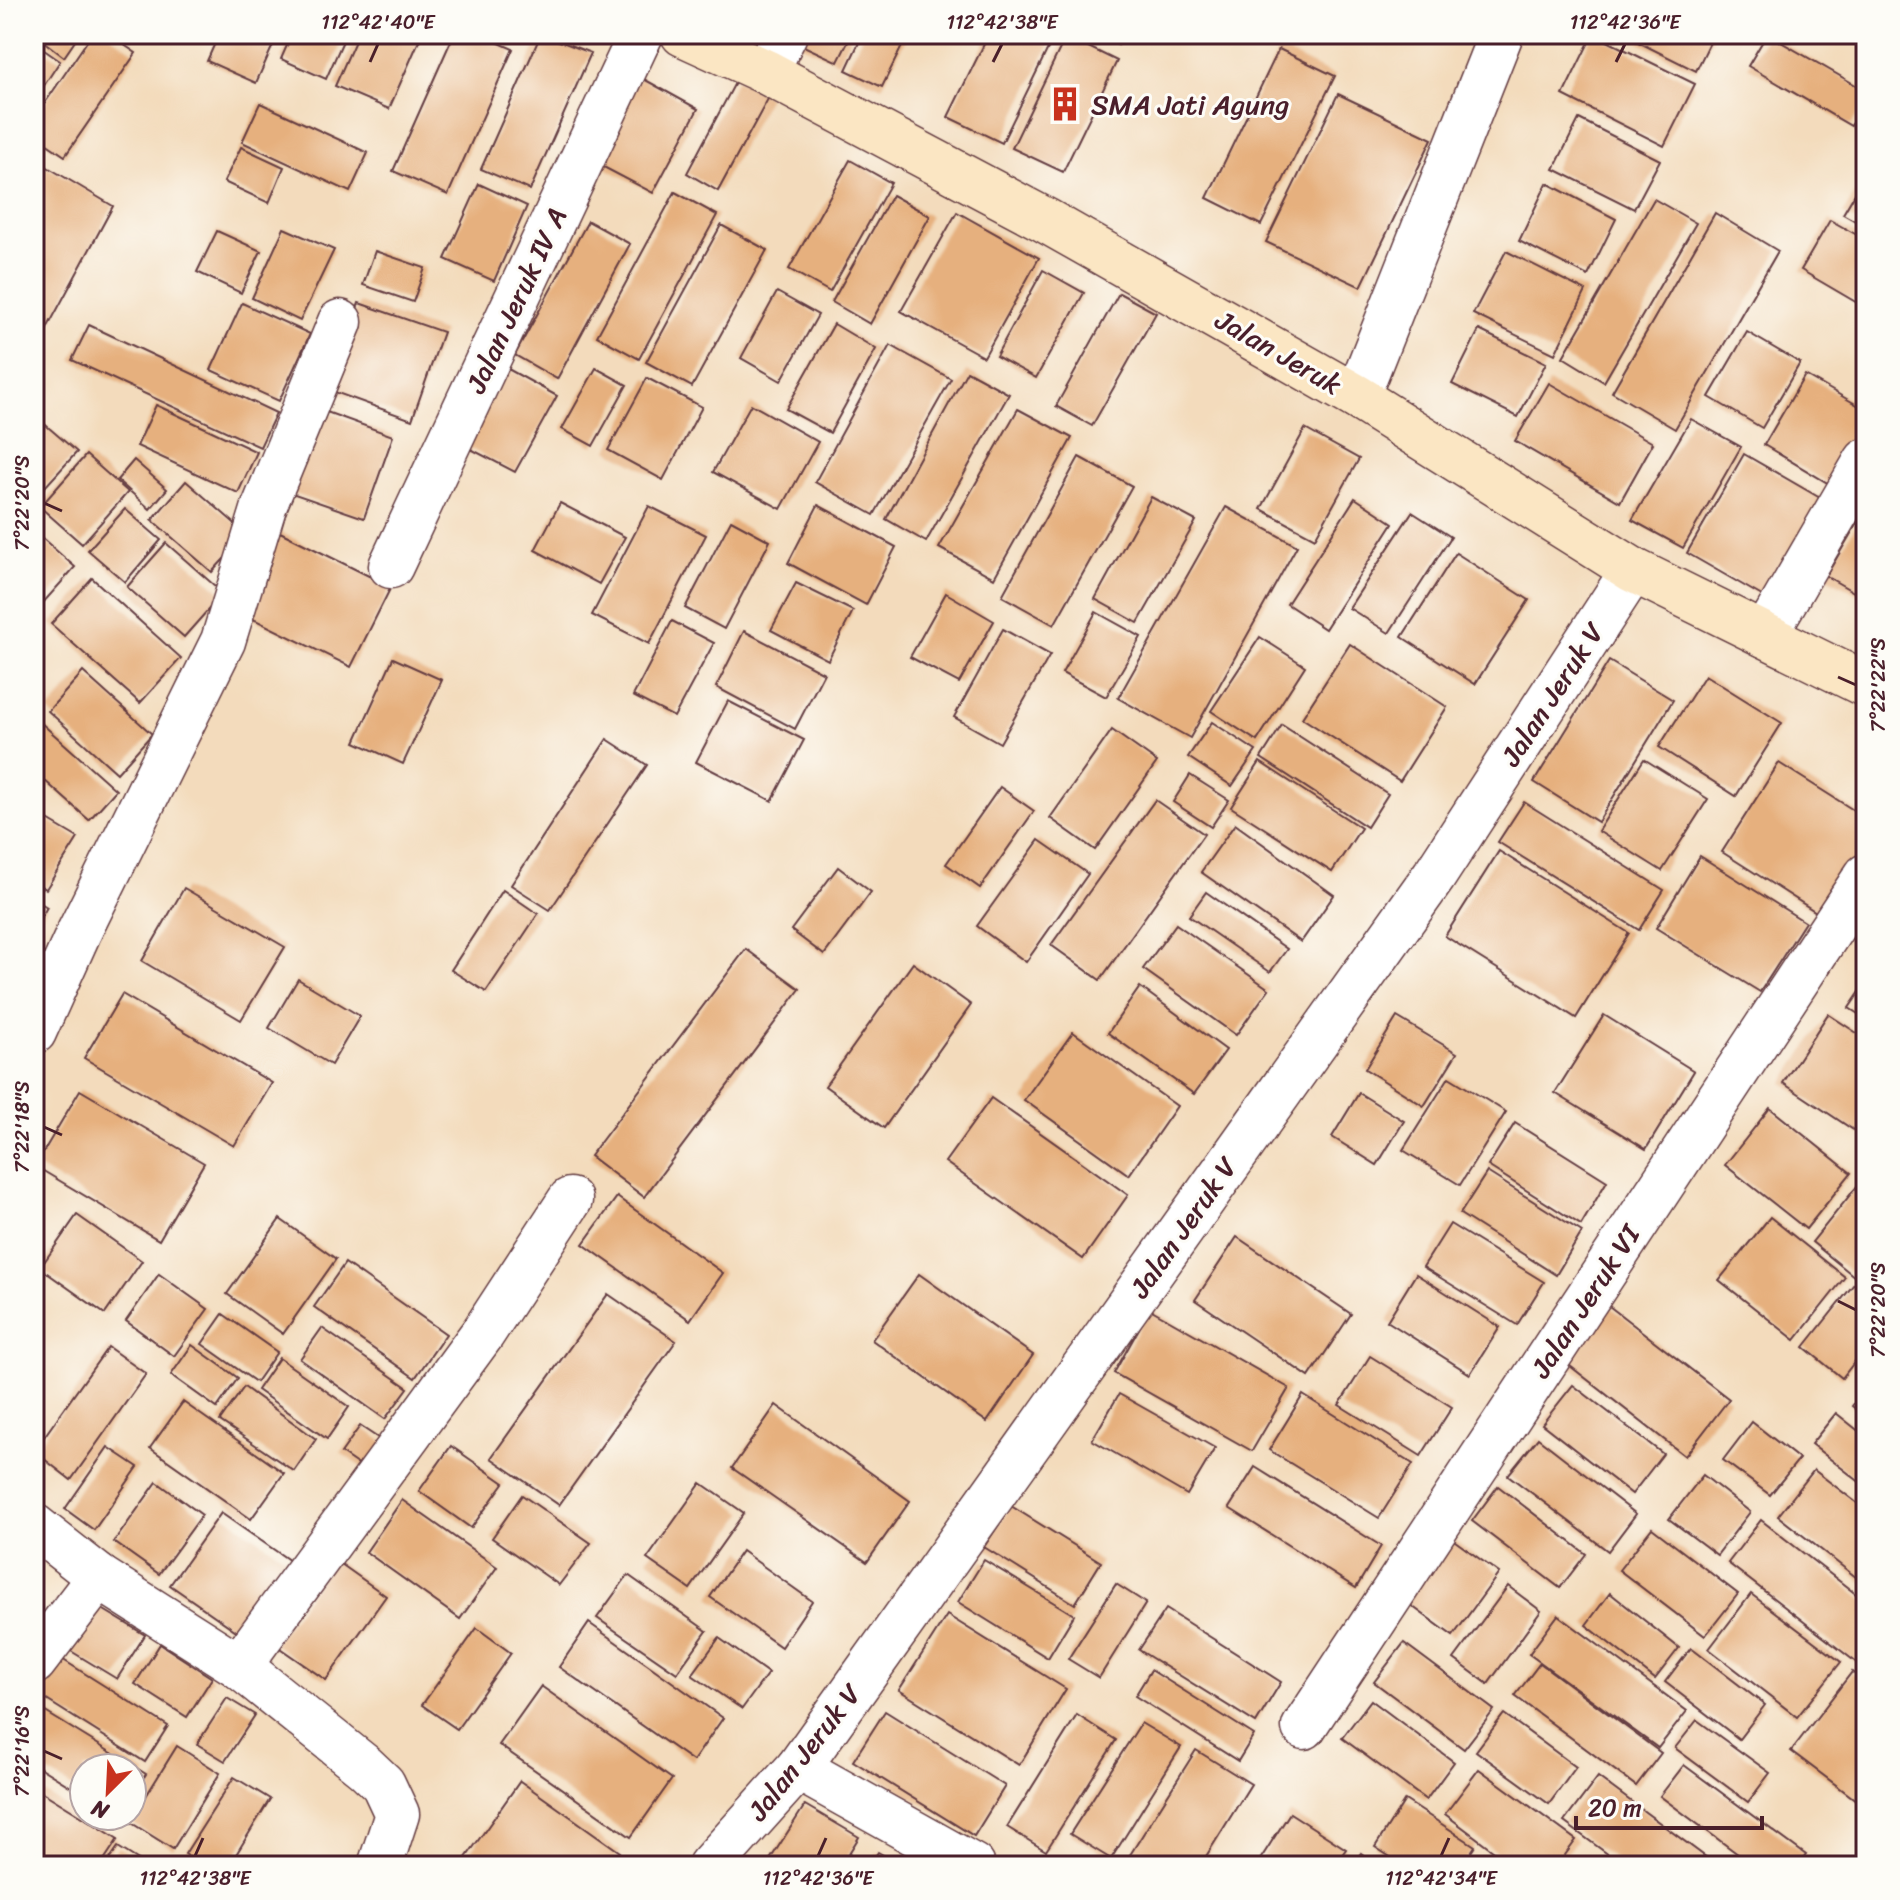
<svg xmlns="http://www.w3.org/2000/svg" width="1900" height="1900" viewBox="0 0 1900 1900" font-family="Sriracha,sans-serif">
<rect width="100%" height="100%" fill="#fdfcf7"/>
<filter id="ink" filterUnits="userSpaceOnUse"><feTurbulence type="fractalNoise" baseFrequency=".0125" numOctaves="2"/><feDisplacementMap in="SourceGraphic" scale="16" xChannelSelector="R" yChannelSelector="G"/><feConvolveMatrix kernelMatrix="1 2 1 2 8 2 1 2 1" color-interpolation-filters="sRGB"/></filter>
<filter id="wash" filterUnits="userSpaceOnUse"><feTurbulence type="fractalNoise" baseFrequency=".006" numOctaves="4" result="noise"/><feDisplacementMap in="SourceGraphic" scale="32" xChannelSelector="R" yChannelSelector="G"/><feGaussianBlur stdDeviation="1.8" result="paint"/><feColorMatrix in="noise" values="0 0 0 0 0 0 0 0 0 0 0 0 0 0 0 0 0 1.4 0 .05"/><feComposite in="paint" operator="in"/></filter>
<g filter="url(#wash)">
<rect width="100%" height="100%" fill="#f3dbbc"/>
<g id="blocks">
<g fill="#e6b07e">
<polygon points="34,34 71,34 77,38 64,57"/>
<polygon points="92,34 108,34 136,53 65,156 34,135 34,119"/>
<polygon points="219,34 278,34 256,83 207,61"/>
<polygon points="292,34 346,34 326,79 281,59"/>
<polygon points="358,34 422,34 389,109 335,86"/>
<polygon points="454,34 479,34 513,49 448,195 393,171"/>
<polygon points="541,34 591,53 530,190 481,169"/>
<polygon points="799,34 852,34 838,62 795,42"/>
<polygon points="863,34 908,34 882,87 846,70"/>
<polygon points="989,34 1055,34 1002,143 948,117"/>
<polygon points="1095,34 1124,34 1118,45"/>
<polygon points="1593,34 1695,84 1664,146 1563,95"/>
<polygon points="1622,34 1714,34 1696,71"/>
<polygon points="1767,34 1866,91 1866,99 1851,126 1748,66"/>
<polygon points="1066,36 1117,61 1063,172 1012,148"/>
<polygon points="34,43 60,61 41,90 34,86"/>
<polygon points="1279,49 1335,76 1261,225 1207,198"/>
<polygon points="640,77 698,109 653,193 594,162"/>
<polygon points="737,79 769,97 718,191 687,173"/>
<polygon points="1338,94 1432,139 1361,287 1266,242"/>
<polygon points="260,103 368,153 350,192 242,142"/>
<polygon points="1579,119 1660,160 1634,209 1554,169"/>
<polygon points="241,147 284,167 269,203 224,182"/>
<polygon points="34,159 113,206 43,336 34,329"/>
<polygon points="850,160 891,183 830,292 789,269"/>
<polygon points="1866,175 1866,227 1843,214"/>
<polygon points="1547,183 1616,219 1588,276 1519,241"/>
<polygon points="479,184 527,206 494,281 445,259"/>
<polygon points="675,192 717,215 639,359 597,336"/>
<polygon points="892,195 930,216 870,324 832,302"/>
<polygon points="1654,199 1696,223 1604,382 1563,357"/>
<polygon points="957,212 1039,258 984,357 901,311"/>
<polygon points="1715,213 1778,251 1675,429 1612,392"/>
<polygon points="1830,220 1866,240 1866,308 1801,270"/>
<polygon points="588,221 630,244 557,379 515,355"/>
<polygon points="721,225 767,250 692,387 646,362"/>
<polygon points="284,228 334,250 300,321 252,298"/>
<polygon points="217,231 261,251 241,293 197,272"/>
<polygon points="375,251 425,268 413,302 363,285"/>
<polygon points="1506,251 1586,291 1555,354 1473,314"/>
<polygon points="1043,270 1084,293 1036,378 996,356"/>
<polygon points="777,292 818,315 781,381 741,358"/>
<polygon points="1119,293 1156,313 1092,426 1056,406"/>
<polygon points="242,303 310,334 279,401 211,370"/>
<polygon points="359,303 443,332 412,420 329,390"/>
<polygon points="834,324 876,349 830,433 786,409"/>
<polygon points="89,325 276,413 260,447 72,360"/>
<polygon points="1479,330 1546,363 1518,417 1452,384"/>
<polygon points="1747,332 1800,363 1762,428 1709,397"/>
<polygon points="890,345 951,379 874,515 815,482"/>
<polygon points="596,368 627,385 593,446 562,429"/>
<polygon points="508,369 557,396 515,472 465,446"/>
<polygon points="967,371 1009,394 926,542 886,519"/>
<polygon points="1805,375 1866,410 1866,436 1836,488 1764,445"/>
<polygon points="647,378 702,407 663,480 608,450"/>
<polygon points="1549,383 1653,443 1620,502 1515,441"/>
<polygon points="751,404 818,442 781,509 713,472"/>
<polygon points="156,405 257,452 238,493 137,446"/>
<polygon points="310,406 393,436 364,518 280,489"/>
<polygon points="1018,409 1072,438 994,578 939,548"/>
<polygon points="1691,419 1741,447 1683,548 1632,520"/>
<polygon points="41,421 77,452 34,499 34,429"/>
<polygon points="1305,429 1359,459 1315,538 1261,509"/>
<polygon points="1744,454 1827,502 1769,600 1687,553"/>
<polygon points="86,455 128,492 82,544 40,507"/>
<polygon points="1079,457 1132,486 1054,625 1002,596"/>
<polygon points="134,460 167,489 150,509 117,480"/>
<polygon points="186,481 247,534 212,572 152,520"/>
<polygon points="1151,497 1196,521 1138,623 1095,599"/>
<polygon points="1355,498 1393,523 1325,629 1287,604"/>
<polygon points="560,503 625,537 599,584 535,550"/>
<polygon points="818,505 896,547 866,605 788,563"/>
<polygon points="649,506 706,535 649,644 592,615"/>
<polygon points="1226,507 1297,546 1190,738 1118,698"/>
<polygon points="1866,508 1866,599 1826,576"/>
<polygon points="125,509 161,540 125,582 88,550"/>
<polygon points="1412,512 1451,537 1389,633 1349,608"/>
<polygon points="731,520 770,541 724,629 685,608"/>
<polygon points="34,531 75,567 34,613"/>
<polygon points="280,532 391,587 351,667 241,613"/>
<polygon points="166,543 223,593 184,637 127,587"/>
<polygon points="1456,553 1529,600 1475,684 1402,637"/>
<polygon points="92,578 181,658 140,703 51,624"/>
<polygon points="796,583 853,611 828,660 771,630"/>
<polygon points="946,593 994,621 959,683 910,657"/>
<polygon points="1096,612 1141,637 1106,697 1062,673"/>
<polygon points="672,621 714,643 674,717 633,696"/>
<polygon points="1003,629 1050,655 1000,743 954,717"/>
<polygon points="744,631 824,673 795,729 716,687"/>
<polygon points="1260,637 1305,666 1257,741 1211,711"/>
<polygon points="1350,644 1447,707 1400,781 1302,718"/>
<polygon points="393,658 442,680 403,764 355,742"/>
<polygon points="1609,661 1673,700 1598,822 1534,782"/>
<polygon points="83,672 152,734 117,773 48,711"/>
<polygon points="1705,675 1782,723 1736,796 1659,747"/>
<polygon points="728,701 804,740 772,801 696,762"/>
<polygon points="40,722 116,790 89,820 34,771 34,728"/>
<polygon points="1212,722 1256,751 1232,786 1188,757"/>
<polygon points="1282,725 1388,794 1367,827 1261,758"/>
<polygon points="1112,730 1157,762 1095,850 1050,818"/>
<polygon points="607,739 647,765 550,910 511,885"/>
<polygon points="1644,759 1708,799 1662,871 1598,831"/>
<polygon points="1260,762 1361,828 1332,872 1231,807"/>
<polygon points="1779,763 1866,818 1866,843 1821,915 1722,852"/>
<polygon points="1190,775 1229,800 1211,827 1173,802"/>
<polygon points="1000,787 1034,811 980,888 946,864"/>
<polygon points="1155,800 1204,834 1100,980 1051,945"/>
<polygon points="1524,802 1664,890 1639,930 1498,842"/>
<polygon points="34,812 78,838 46,889 34,882"/>
<polygon points="1235,824 1334,895 1301,942 1201,872"/>
<polygon points="1039,840 1088,874 1026,962 977,926"/>
<polygon points="1499,851 1629,933 1576,1018 1445,936"/>
<polygon points="1700,856 1805,922 1760,992 1656,928"/>
<polygon points="838,867 871,892 824,955 791,930"/>
<polygon points="184,888 285,947 241,1020 142,961"/>
<polygon points="503,890 538,914 486,992 451,970"/>
<polygon points="1206,892 1287,949 1270,972 1189,916"/>
<polygon points="34,899 47,907 34,930"/>
<polygon points="1176,924 1269,989 1236,1035 1143,969"/>
<polygon points="746,949 800,989 644,1197 590,1156"/>
<polygon points="913,963 971,1005 884,1128 825,1086"/>
<polygon points="298,979 360,1016 331,1065 269,1028"/>
<polygon points="1866,983 1866,1019 1849,1008"/>
<polygon points="1140,987 1226,1050 1194,1094 1108,1033"/>
<polygon points="122,994 272,1083 234,1146 84,1058"/>
<polygon points="1828,1014 1866,1039 1866,1127 1861,1135 1783,1083"/>
<polygon points="1604,1015 1694,1071 1646,1149 1555,1093"/>
<polygon points="1397,1017 1457,1053 1424,1106 1365,1069"/>
<polygon points="1073,1032 1177,1106 1129,1175 1024,1100"/>
<polygon points="1449,1077 1506,1112 1460,1185 1403,1150"/>
<polygon points="80,1090 204,1163 159,1240 35,1166"/>
<polygon points="1359,1093 1404,1121 1377,1165 1332,1137"/>
<polygon points="991,1098 1128,1195 1083,1259 945,1162"/>
<polygon points="1770,1108 1851,1173 1806,1229 1725,1165"/>
<polygon points="1515,1123 1607,1181 1581,1225 1488,1166"/>
<polygon points="1487,1172 1582,1232 1556,1275 1460,1214"/>
<polygon points="1866,1175 1866,1286 1812,1242"/>
<polygon points="617,1197 723,1273 690,1320 583,1244"/>
<polygon points="77,1215 142,1261 105,1314 40,1268"/>
<polygon points="1770,1217 1845,1277 1795,1340 1719,1280"/>
<polygon points="280,1219 336,1259 283,1334 227,1294"/>
<polygon points="1450,1224 1544,1282 1517,1325 1423,1267"/>
<polygon points="1237,1237 1351,1314 1309,1377 1195,1300"/>
<polygon points="345,1263 446,1334 415,1378 314,1307"/>
<polygon points="159,1274 208,1309 174,1356 126,1321"/>
<polygon points="919,1274 1033,1355 987,1422 872,1340"/>
<polygon points="1416,1274 1500,1327 1470,1374 1387,1321"/>
<polygon points="1854,1284 1866,1294 1866,1347 1842,1378 1804,1347"/>
<polygon points="608,1294 676,1341 559,1505 491,1458"/>
<polygon points="1609,1306 1729,1399 1685,1456 1565,1362"/>
<polygon points="1150,1309 1289,1388 1252,1451 1114,1373"/>
<polygon points="223,1314 277,1352 256,1382 202,1344"/>
<polygon points="322,1328 408,1388 385,1419 300,1359"/>
<polygon points="192,1345 238,1378 217,1408 171,1375"/>
<polygon points="108,1347 146,1374 71,1480 34,1451"/>
<polygon points="1370,1356 1452,1407 1421,1456 1339,1405"/>
<polygon points="279,1358 349,1407 327,1439 257,1390"/>
<polygon points="1573,1385 1663,1454 1632,1494 1542,1424"/>
<polygon points="244,1387 316,1439 294,1471 220,1421"/>
<polygon points="1866,1388 1866,1417 1852,1406"/>
<polygon points="1119,1394 1215,1448 1187,1495 1092,1440"/>
<polygon points="1303,1395 1413,1464 1379,1518 1269,1450"/>
<polygon points="183,1402 284,1473 251,1519 150,1448"/>
<polygon points="776,1405 910,1501 867,1562 732,1468"/>
<polygon points="1836,1413 1866,1437 1866,1487 1811,1444"/>
<polygon points="1752,1422 1799,1459 1770,1495 1723,1460"/>
<polygon points="360,1426 387,1444 367,1471 341,1453"/>
<polygon points="1538,1438 1636,1514 1608,1551 1508,1475"/>
<polygon points="451,1446 504,1483 471,1528 419,1491"/>
<polygon points="108,1447 138,1467 94,1530 65,1509"/>
<polygon points="1255,1467 1381,1546 1356,1588 1229,1508"/>
<polygon points="1814,1470 1866,1510 1866,1585 1778,1516"/>
<polygon points="1703,1475 1750,1512 1717,1555 1669,1519"/>
<polygon points="157,1482 202,1515 159,1574 114,1542"/>
<polygon points="701,1483 744,1513 690,1589 647,1559"/>
<polygon points="1498,1486 1586,1554 1560,1588 1472,1521"/>
<polygon points="522,1495 591,1543 559,1585 492,1538"/>
<polygon points="402,1500 497,1567 460,1619 366,1552"/>
<polygon points="1011,1506 1101,1562 1075,1604 984,1547"/>
<polygon points="221,1513 296,1565 245,1637 170,1585"/>
<polygon points="1761,1520 1866,1602 1866,1670 1728,1563"/>
<polygon points="1652,1528 1738,1594 1705,1636 1619,1570"/>
<polygon points="1451,1538 1499,1573 1453,1636 1405,1601"/>
<polygon points="742,1551 812,1601 781,1647 710,1597"/>
<polygon points="334,1559 386,1596 326,1680 274,1644"/>
<polygon points="984,1560 1074,1615 1048,1658 958,1602"/>
<polygon points="628,1575 707,1631 677,1673 597,1618"/>
<polygon points="1116,1584 1146,1603 1099,1678 1068,1659"/>
<polygon points="1508,1586 1541,1611 1488,1684 1454,1659"/>
<polygon points="1610,1593 1679,1648 1655,1679 1586,1625"/>
<polygon points="1751,1594 1841,1662 1797,1717 1709,1649"/>
<polygon points="89,1601 145,1635 117,1679 61,1645"/>
<polygon points="1166,1609 1281,1682 1256,1723 1139,1650"/>
<polygon points="947,1615 1066,1689 1019,1765 899,1690"/>
<polygon points="1558,1615 1687,1711 1658,1748 1529,1654"/>
<polygon points="589,1623 723,1718 693,1761 559,1667"/>
<polygon points="477,1628 511,1653 457,1729 422,1705"/>
<polygon points="719,1638 768,1673 742,1709 692,1675"/>
<polygon points="1404,1643 1494,1710 1464,1749 1374,1682"/>
<polygon points="160,1644 212,1678 187,1717 135,1684"/>
<polygon points="1691,1648 1765,1705 1739,1739 1665,1682"/>
<polygon points="57,1656 168,1726 145,1762 34,1692"/>
<polygon points="1540,1663 1661,1753 1636,1786 1515,1696"/>
<polygon points="1151,1670 1254,1735 1238,1761 1135,1696"/>
<polygon points="1852,1672 1866,1683 1866,1795 1860,1803 1791,1751"/>
<polygon points="541,1686 672,1779 631,1837 499,1745"/>
<polygon points="227,1698 255,1715 225,1761 197,1744"/>
<polygon points="1371,1700 1454,1762 1426,1800 1342,1738"/>
<polygon points="34,1705 146,1774 132,1796 132,1768 84,1768 84,1795 34,1764"/>
<polygon points="885,1711 1005,1786 974,1836 853,1761"/>
<polygon points="1504,1714 1576,1767 1549,1804 1476,1751"/>
<polygon points="1077,1715 1116,1740 1046,1851 1007,1827"/>
<polygon points="1697,1720 1770,1773 1748,1802 1675,1748"/>
<polygon points="1141,1723 1181,1747 1111,1859 1070,1834"/>
<polygon points="177,1746 220,1773 173,1849 130,1822"/>
<polygon points="1196,1750 1251,1784 1200,1866 1123,1866"/>
<polygon points="1684,1765 1806,1855 1798,1866 1754,1866 1660,1796"/>
<polygon points="1479,1769 1576,1840 1557,1866 1514,1866 1445,1814"/>
<polygon points="234,1777 270,1799 229,1866 203,1866 185,1854"/>
<polygon points="1598,1777 1711,1861 1707,1866 1624,1866 1564,1822"/>
<polygon points="520,1781 620,1852 610,1866 468,1866 463,1862"/>
<polygon points="34,1787 118,1839 100,1866 34,1866"/>
<polygon points="1405,1800 1475,1846 1462,1866 1404,1866 1375,1847"/>
<polygon points="805,1805 859,1837 841,1866 766,1866"/>
<polygon points="1290,1813 1346,1849 1334,1866 1256,1866"/>
<polygon points="118,1847 148,1866 105,1866"/>
<polygon points="878,1852 902,1866 869,1866"/>
<polygon points="1361,1853 1380,1866 1352,1866"/>
</g>
</g>
</g>
<g filter="url(#ink)">
<use href="#blocks" fill-opacity="0" stroke="#633b41" stroke-width="2"/>
<g fill="none" stroke-linecap="round" stroke-linejoin="round">
<g stroke="#633b41" stroke-width="47">
<g id="street">
<polyline points="766,72 785,34"/>
<polyline points="1357,397 1501,34"/>
<polyline points="391,566 641,34"/>
<polyline points="1765,635 1866,461"/>
<polyline points="34,1032 79,932 223,641 264,507 340,322"/>
<polyline points="34,1526 99,1577 239,1666 365,1767 383,1784 397,1814 380,1866"/>
<polyline points="34,1662 99,1577"/>
<polyline points="239,1666 483,1333 570,1200"/>
<polyline points="1304,1727 1866,876"/>
<polyline points="798,1768 973,1866"/>
<polyline points="710,1866 798,1768 1434,876 1633,570"/>
</g>
</g>
<g stroke="#633b41" stroke-width="47">
<polyline id="secondary" points="683,34 766,72 1045,220 1357,397 1633,570 1866,685"/>
</g>
<use href="#street" stroke="#fff" stroke-width="44"/>
<use href="#secondary" stroke="#fbe6c3" stroke-width="44"/>
</g>
</g>
<path fill="none" stroke="#4a1f2b" stroke-width="3" d="M370 62 378 44M993 62 1002 44M1616 62 1625 44M44 503 62 511M1838 677 1856 685M44 1127 62 1135M1838 1301 1856 1310M44 1751 62 1759M195 1856 203 1838M818 1856 826 1838M1441 1856 1449 1838"/>
<defs>
<g id="building-bare" transform="scale(2.76)"><path d="M-4-6H4V6H1V3H-1V6H-4ZM-2.5-4.3h1.7v1.8h-1.7ZM.8-4.3h1.7v1.8H.8ZM-2.5-1h1.7V.8h-1.7ZM.8-1h1.7V.8H.8Z" fill="#c8321e" stroke="#fdfcf7" stroke-width="2.5" paint-order="stroke"/></g>
</defs>
<g fill-rule="evenodd">
<use href="#building-bare" x="1065" y="104"/>
</g>
<g text-anchor="middle" stroke-width="6" stroke-linejoin="round" paint-order="stroke">
<g font-size="28" fill="#4a1f2b" stroke="#fdfcf7" text-anchor="start">
<text x="1091" y="114">SMA Jati Agung</text>
</g>
<g font-size="28" fill="#4a1f2b" stroke="#fdfcf7">
<text transform="translate(516 300) rotate(-65)" y="10">Jalan Jeruk IV A</text>
<text transform="translate(1279 352) rotate(30)" y="10">Jalan Jeruk</text>
<text transform="translate(1552 694) rotate(-57)" y="10">Jalan Jeruk V</text>
<text transform="translate(1183 1227) rotate(-55)" y="10">Jalan Jeruk V</text>
<text transform="translate(1585 1301) rotate(-57)" y="10">Jalan Jeruk VI</text>
<text transform="translate(804 1752) rotate(-52)" y="10">Jalan Jeruk V</text>
</g>
</g>
<rect width="1900" height="1900" fill="none" stroke="#fdfcf7" stroke-width="88"/>
<g transform="translate(108 1792) rotate(204)"><circle r="38" fill="#fdfcf7" stroke="#b5a4a5" stroke-width="2"/>
<path d="M0-6L14 30L0 20L-14 30Z" fill="#c8321e"/>
<text y="-12" font-size="22" font-weight="bold" text-anchor="middle" fill="#4a1f2b">N</text>
</g>
<path d="M1576 1816v12h186v-12" fill="none" stroke="#4a1f2b" stroke-width="4"/>
<text x="1588" y="1816" font-size="24" fill="#4a1f2b" stroke="#fdfcf7" stroke-width="6" paint-order="stroke">20 m</text>
<rect x="44" y="44" width="1812" height="1812" fill="none" stroke="#4a1f2b" stroke-width="3"/>
<g font-size="20" text-anchor="middle" fill="#4a1f2b">
<text x="378" y="29">112°42'40"E</text>
<text x="1002" y="29">112°42'38"E</text>
<text x="1625" y="29">112°42'36"E</text>
<text transform="translate(22 503) rotate(-90)" y="7">7°22'20"S</text>
<text transform="translate(1878 685) rotate(-90)" y="7">7°22'22"S</text>
<text transform="translate(22 1127) rotate(-90)" y="7">7°22'18"S</text>
<text transform="translate(1878 1310) rotate(-90)" y="7">7°22'20"S</text>
<text transform="translate(22 1751) rotate(-90)" y="7">7°22'16"S</text>
<text x="195" y="1885">112°42'38"E</text>
<text x="818" y="1885">112°42'36"E</text>
<text x="1441" y="1885">112°42'34"E</text>
</g>
</svg>
